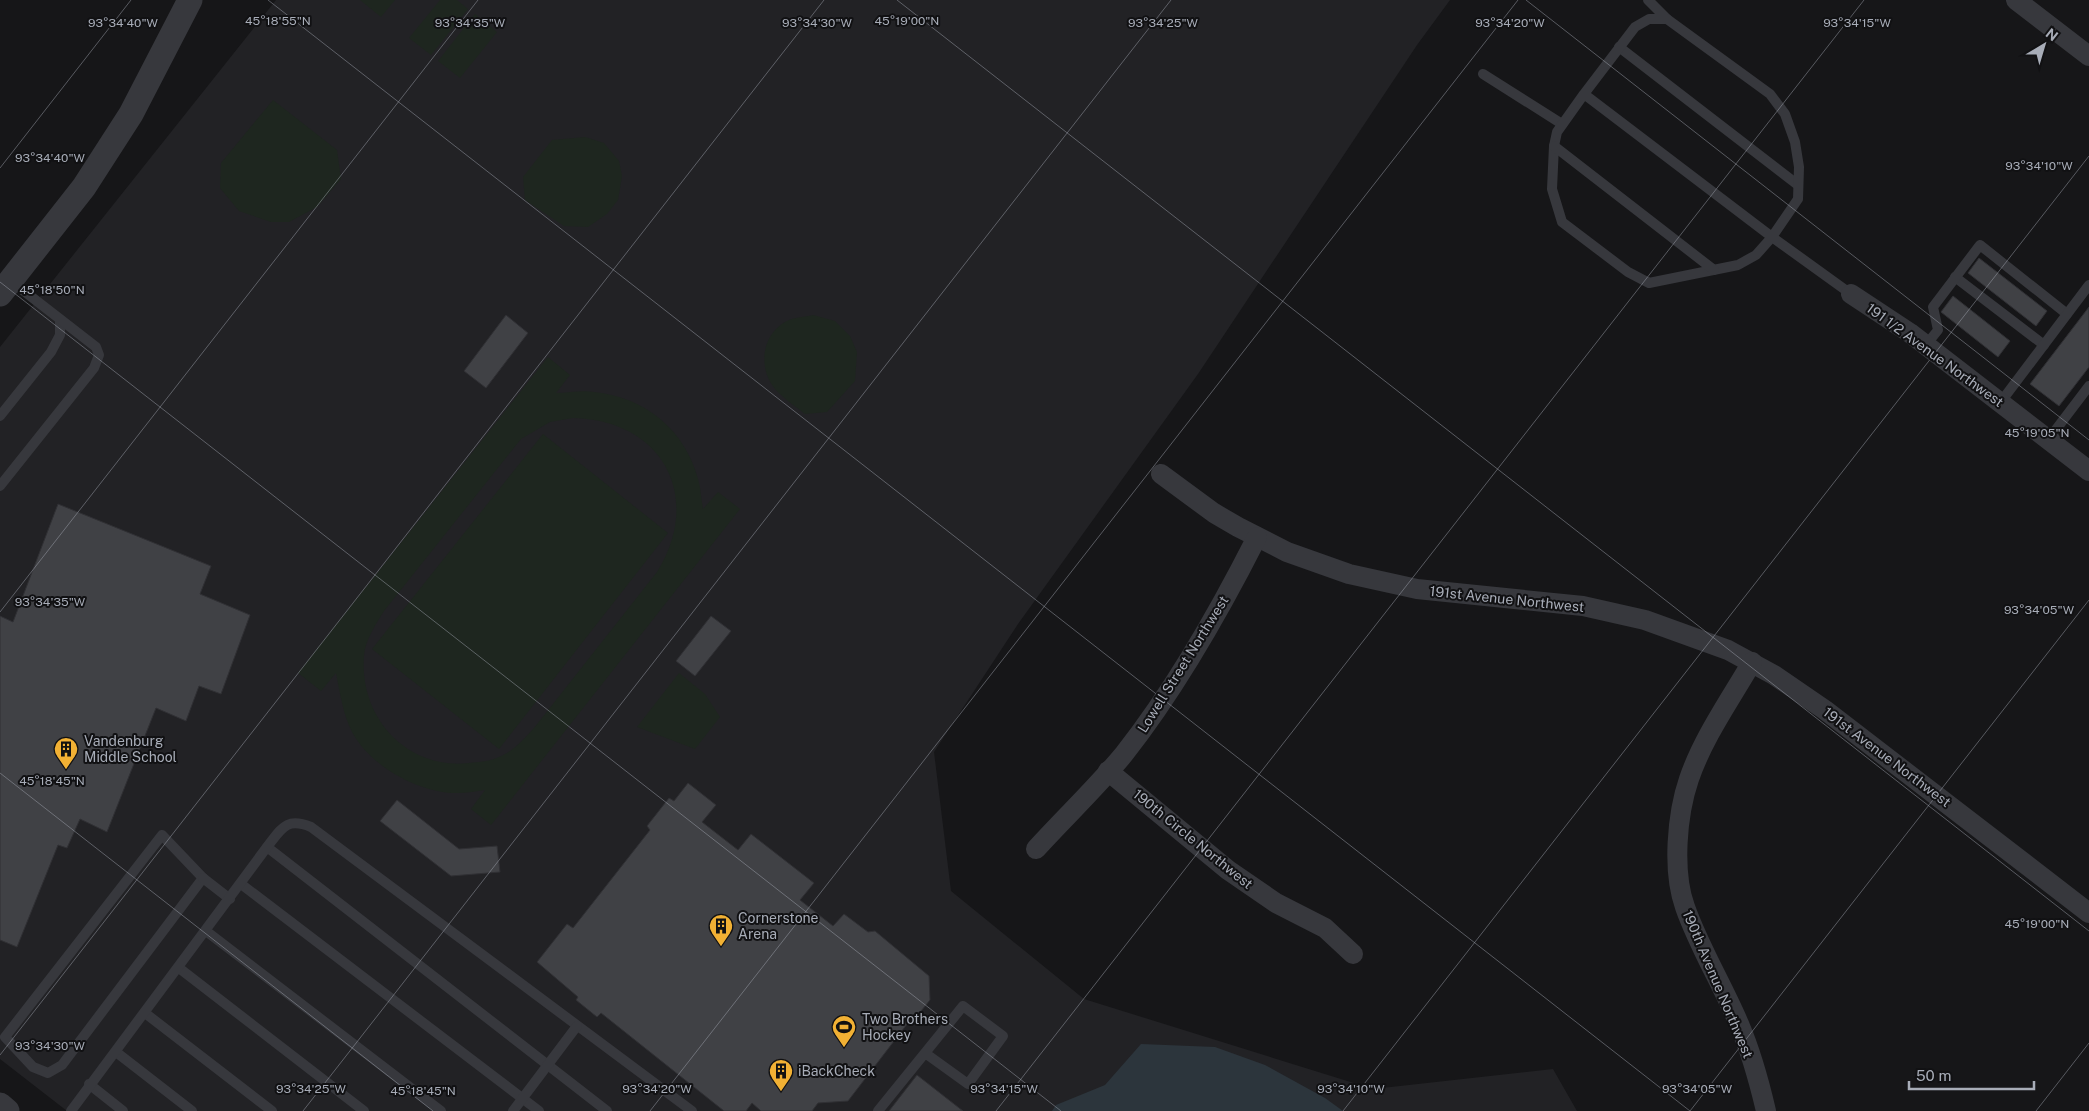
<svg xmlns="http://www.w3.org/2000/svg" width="2089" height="1111" viewBox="0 0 2089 1111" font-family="'Public Sans',sans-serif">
<rect width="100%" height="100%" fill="#161618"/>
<polygon fill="#222225" points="276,0 1450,0 1417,45 1198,374 1018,624 934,752 951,891 1084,999 1373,1089 1553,1069 1577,1111 67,1111 0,1059 0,347"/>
<g fill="#1e261f" fill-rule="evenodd">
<polygon points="360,0 395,0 381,17"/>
<polygon points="440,0 457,0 468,9 431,55 409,38"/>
<polygon points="475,14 497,32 460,78 438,61"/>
<polygon points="273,100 337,150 341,179 317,207 289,222 271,222 239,211 220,188 221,163"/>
<polygon points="585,137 604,143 619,161 622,176 618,200 607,214 588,227 564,226 525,200 523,177 552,140"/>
<path d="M813 315 835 321 850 336 857 352 855 381 827 412 805 414C795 406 783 398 775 389 757 367 762 332 789 320 796 317 805 317 813 315Z"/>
<path d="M548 357 570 375 556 393C569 393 582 390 594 392 645 397 685 430 698 479 701 489 701 499 703 509L718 492 740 509 491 825 471 809 485 790C476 791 467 793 458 793 420 794 370 766 352 732 343 714 340 693 336 673L321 691 298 673ZM573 418C662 420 704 496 657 572L534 728C524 739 514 751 499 757 491 761 479 762 469 763 407 770 359 718 364 656 365 640 376 624 384 611L521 439 550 422Z"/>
<polygon points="543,434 668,533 499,749 372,649"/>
<polygon points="679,673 705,694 720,717 695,749 637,727"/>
</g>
<polygon fill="#2c353c" points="1141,1044 1215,1047 1265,1065 1325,1098 1343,1111 1052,1111 1056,1105 1105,1085"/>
<g fill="#404145" stroke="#303034">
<polygon points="1979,258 2047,311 2036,326 1968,273"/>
<polygon points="1953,296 2010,341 1998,357 1941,312"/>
<polygon points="2089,307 2089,367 2059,406 2030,384"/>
<polygon points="506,315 528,333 486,388 464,371"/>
<polygon points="58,504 211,566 200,594 250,615 221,694 199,686 186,721 156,708 107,832 80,819 67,848 58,845 17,947 0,940 0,616 13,622"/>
<polygon points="711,616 731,631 695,676 676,661"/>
<polygon points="688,783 716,805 702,822 738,850 751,834 814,883 800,900 833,926 844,914 868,932 875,931 929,976 930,1000 913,1021 911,1019 848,1101 818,1103 812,1111 761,1111 752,1103 746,1111 724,1111 601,1013 597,1017 576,1000 578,997 537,962 567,924 573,928 650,830 647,826 669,798 674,801"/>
<polygon points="397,800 459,849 497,846 500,872 451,876 380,821"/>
<polygon points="917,1075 963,1111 889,1111"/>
</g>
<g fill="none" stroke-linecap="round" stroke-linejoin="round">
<g stroke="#37383d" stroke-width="10">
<polyline points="1648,0 1667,19"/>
<polyline points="1619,47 1798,185"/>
<polyline points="1483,74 1562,124"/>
<polyline points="1584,94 1635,27 1649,19 1667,19 1770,94 1785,114 1795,142 1799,167 1798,199 1772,237 1756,255 1738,265 1649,283 1628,272 1562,222 1552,189 1554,146 1557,132 1584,94 1772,237 1851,294"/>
<polyline points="1554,146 1714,270"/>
<polyline points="1955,277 2044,345"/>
<polyline points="1926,345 1938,330 1933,307 1980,245 2067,314"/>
<polyline points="2000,403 2089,285"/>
<polyline points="0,416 51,352 60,335 60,320"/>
<polyline points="2048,440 2089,386"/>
<polyline points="0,486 94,368 99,355 96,347 11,281"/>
<polygon points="162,835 203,878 62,1065 48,1073 33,1067 5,1037"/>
<polyline points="267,847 607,1111"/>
<polyline points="203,878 230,899"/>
<polyline points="241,884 539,1111"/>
<polyline points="206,931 441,1111"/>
<polyline points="179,968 364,1111"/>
<polyline points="145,1013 272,1111"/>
<polyline points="116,1052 192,1111"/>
<polyline points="89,1084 123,1111"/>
<path d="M71 1111 267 847C282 828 286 817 311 827L692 1111"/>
<polyline points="513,1111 577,1026"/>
<polyline points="878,1111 963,1006 1003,1036 968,1084 925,1053"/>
</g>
<g stroke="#37383d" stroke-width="20">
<polyline points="2016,0 2089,56"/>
<polyline points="1851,294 1910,333 2089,471"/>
<polyline points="1161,474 1214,513 1238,527 1287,552 1349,574 1417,589 1583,606 1645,620 1728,650 1774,675 1825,710 2089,913"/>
<path d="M1752 662C1730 700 1703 738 1689 779 1677 814 1672 871 1685 907 1699 947 1722 984 1739 1024 1751 1052 1759 1081 1766 1111"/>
<polyline points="1108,771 1228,870 1276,903 1325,928 1353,954"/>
<path d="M1036 849C1065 817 1097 787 1124 754 1176 688 1219 612 1257 537"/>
</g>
<g stroke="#37383d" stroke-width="25">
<polyline points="0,294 84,187 131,114 190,0"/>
<polyline points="0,1105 7,1111"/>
</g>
</g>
<path fill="none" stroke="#a8adb8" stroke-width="1" stroke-opacity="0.45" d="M268 0 1690 1111M897 0 2089 931M1526 0 2089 440M0 168 131 0M0 282 1061 1111M0 612 478 0M0 773 433 1111M0 1055 824 0M303 1111 1171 0M650 1111 1518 0M996 1111 1864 0M1343 1111 2089 156M1690 1111 2089 600M2036 1111 2089 1043"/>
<defs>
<g id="building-pin" transform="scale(1.25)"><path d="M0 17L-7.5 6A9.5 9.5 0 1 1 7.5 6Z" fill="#f2b134" stroke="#111113"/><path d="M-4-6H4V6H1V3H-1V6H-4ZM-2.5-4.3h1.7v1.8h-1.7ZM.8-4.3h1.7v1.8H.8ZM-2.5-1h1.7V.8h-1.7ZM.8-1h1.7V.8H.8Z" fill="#111"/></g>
<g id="stadium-pin" transform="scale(1.25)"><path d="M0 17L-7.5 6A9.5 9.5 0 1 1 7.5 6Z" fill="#f2b134" stroke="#111113"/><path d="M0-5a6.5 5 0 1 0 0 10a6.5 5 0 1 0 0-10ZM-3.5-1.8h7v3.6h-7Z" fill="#111"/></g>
</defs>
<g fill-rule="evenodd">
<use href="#building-pin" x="66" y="749"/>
<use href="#building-pin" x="721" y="926"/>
<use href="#stadium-pin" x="844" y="1027"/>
<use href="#building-pin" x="781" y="1071"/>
</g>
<g text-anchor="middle" stroke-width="4" stroke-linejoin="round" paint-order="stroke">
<g font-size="14" fill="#a8adb8" stroke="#111113">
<text transform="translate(1935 355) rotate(36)" y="5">191 1/2 Avenue Northwest</text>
<text transform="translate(1507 599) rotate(6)" y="5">191st Avenue Northwest</text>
<text transform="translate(1183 664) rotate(-58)" y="5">Lowell Street Northwest</text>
<text transform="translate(1887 757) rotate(37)" y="5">191st Avenue Northwest</text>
<text transform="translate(1193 839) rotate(39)" y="5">190th Circle Northwest</text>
<text transform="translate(1718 984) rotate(67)" y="5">190th Avenue Northwest</text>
</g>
<g font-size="14" fill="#a8adb8" stroke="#111113" text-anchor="start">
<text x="84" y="746">Vandenburg<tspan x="84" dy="16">Middle School</tspan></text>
<text x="738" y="923">Cornerstone<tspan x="738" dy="16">Arena</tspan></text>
<text x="862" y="1024">Two Brothers<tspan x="862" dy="16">Hockey</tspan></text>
<text x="798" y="1076">iBackCheck</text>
</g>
</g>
<g font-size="12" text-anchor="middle" fill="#a8adb8" stroke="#111113" stroke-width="4" stroke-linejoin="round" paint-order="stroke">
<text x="278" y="25">45°18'55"N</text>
<text x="907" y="25">45°19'00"N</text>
<text x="123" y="27">93°34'40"W</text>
<text x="817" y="27">93°34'30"W</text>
<text x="1163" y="27">93°34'25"W</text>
<text x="1510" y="27">93°34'20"W</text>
<text x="1857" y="27">93°34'15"W</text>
<text x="470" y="27">93°34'35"W</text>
<text x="50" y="162">93°34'40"W</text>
<text x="2039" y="170">93°34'10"W</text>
<text x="52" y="294">45°18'50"N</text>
<text x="2037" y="437">45°19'05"N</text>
<text x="50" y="606">93°34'35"W</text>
<text x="2039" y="614">93°34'05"W</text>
<text x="52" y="785">45°18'45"N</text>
<text x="2037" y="928">45°19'00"N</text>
<text x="50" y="1050">93°34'30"W</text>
<text x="311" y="1093">93°34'25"W</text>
<text x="657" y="1093">93°34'20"W</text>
<text x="1004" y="1093">93°34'15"W</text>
<text x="1351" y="1093">93°34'10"W</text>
<text x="1697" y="1093">93°34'05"W</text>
<text x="423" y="1095">45°18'45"N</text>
</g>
<g transform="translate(2044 45) rotate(38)" stroke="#111113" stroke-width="4" paint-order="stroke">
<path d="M0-4L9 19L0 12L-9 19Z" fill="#a8adb8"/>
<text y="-8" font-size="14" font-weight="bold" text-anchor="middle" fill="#a8adb8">N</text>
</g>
<path d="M1909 1081v8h125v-8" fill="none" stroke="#a8adb8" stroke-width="2.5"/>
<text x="1916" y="1081" font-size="15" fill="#a8adb8" stroke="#111113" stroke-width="4" paint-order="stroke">50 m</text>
</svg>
